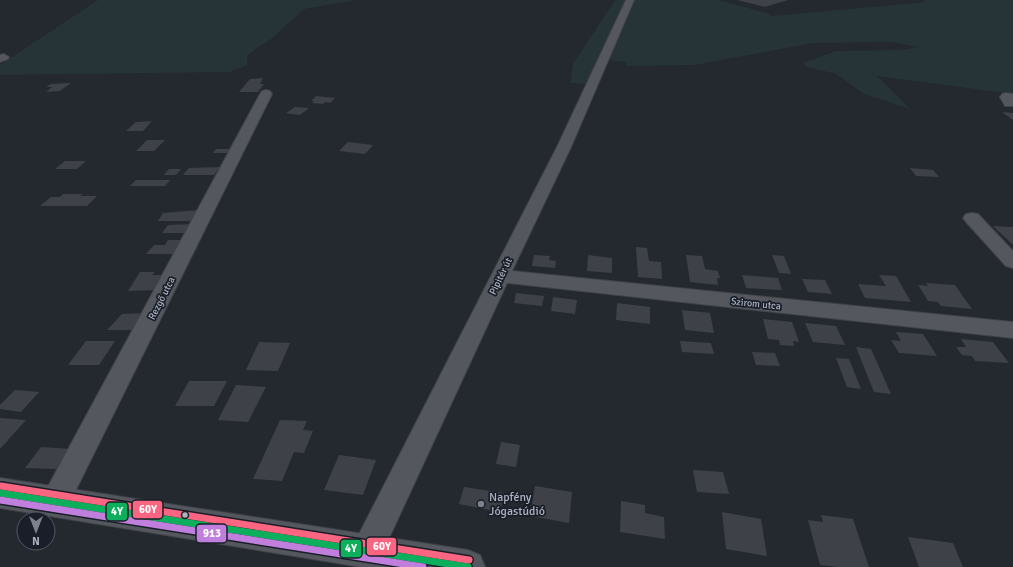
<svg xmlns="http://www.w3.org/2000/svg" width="1013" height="567" viewBox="0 0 1013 567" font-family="Signika,sans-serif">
<rect width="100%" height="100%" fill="#24282f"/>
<g fill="#263437">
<polygon points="98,0 357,0 304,9 271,39 247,55 247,65 230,72 0,75 0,65"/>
<polygon points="615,0 718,0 767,13 771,16 926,2 923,0 1013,0 1013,94 877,76 910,109 864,94 836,74 807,67 803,63 836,51 901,50 918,47 892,42 813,43 695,65 626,66 626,62 607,60 598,85 570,83 573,64"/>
</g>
<g fill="#3e4248">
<polygon points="737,0 788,0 765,7"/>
<polygon points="263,78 260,84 255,84 264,84 258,92 239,92 250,79"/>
<polygon points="71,83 60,91 46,92 52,87 46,87 51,84"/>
<polygon points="316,96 335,98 330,103 325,102 323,104 312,103 314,101 311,101"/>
<polygon points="295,107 309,108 300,115 286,113"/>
<polygon points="1002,112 1013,113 1013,120"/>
<polygon points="152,121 143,131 126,131 136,122"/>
<polygon points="147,140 165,140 154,151 136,151"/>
<polygon points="348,142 373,145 365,154 339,151"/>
<polygon points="216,149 231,149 228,153 213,153"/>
<polygon points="65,161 86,161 77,169 55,169"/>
<polygon points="220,167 214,175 183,175 189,168"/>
<polygon points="910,168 933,170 939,177 916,176"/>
<polygon points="169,169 181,169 176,175 164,175"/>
<polygon points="136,180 170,180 165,186 130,186"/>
<polygon points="63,194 83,194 80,196 97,196 87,206 40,206 51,197 60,197"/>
<polygon points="199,210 193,221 158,221 163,213"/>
<polygon points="193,224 188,233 162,233 168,225"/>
<polygon points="993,226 1013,227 1013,244 1012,244"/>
<polygon points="168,240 187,240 176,254 146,254 154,245 165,245"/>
<polygon points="636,247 647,248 649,261 661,262 662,279 638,277"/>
<polygon points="534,255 550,256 549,260 556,261 555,268 532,266"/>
<polygon points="588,255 612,258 612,273 587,271"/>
<polygon points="686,255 702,256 705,269 718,271 720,278 717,278 718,285 690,282"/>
<polygon points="772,255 784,256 791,274 779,273"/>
<polygon points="140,272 155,272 152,275 165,275 156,290 128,291"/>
<polygon points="742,275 778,278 782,290 746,288"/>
<polygon points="879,275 896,276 911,302 865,298 858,284 886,286"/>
<polygon points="802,279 825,280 832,294 808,292"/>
<polygon points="926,283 955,285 972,309 941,306 938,302 928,301 918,285 928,286"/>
<polygon points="516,293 544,296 542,306 514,303"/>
<polygon points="553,297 577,300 575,314 551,311"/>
<polygon points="617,303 650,307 650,324 616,320"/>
<polygon points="682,310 710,313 714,333 685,330"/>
<polygon points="144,313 133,330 107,330 122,314"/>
<polygon points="763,319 792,322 799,342 793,341 794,346 780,345 779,340 768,339"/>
<polygon points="805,323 836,326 845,345 813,342"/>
<polygon points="896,332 923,334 937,356 899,353 891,340 901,341"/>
<polygon points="961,339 993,342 1009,363 975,361 972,356 962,355 956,347 966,347"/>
<polygon points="86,341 115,341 99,365 68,365"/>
<polygon points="680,341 711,343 714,354 682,352"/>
<polygon points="259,342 290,343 278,371 246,370"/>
<polygon points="856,347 871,349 891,394 874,392"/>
<polygon points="752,352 775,353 780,366 756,365"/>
<polygon points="836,358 849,359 861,389 847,387"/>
<polygon points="189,381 227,381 214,406 175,406"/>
<polygon points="236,385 266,387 248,422 218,420"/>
<polygon points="15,390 39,392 21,412 0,409 0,405"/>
<polygon points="0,418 26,420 0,449"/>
<polygon points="280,420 307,421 303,430 313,431 304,453 294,452 282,481 253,479"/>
<polygon points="501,442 520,445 516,467 496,464"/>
<polygon points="41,447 71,449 56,469 25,468"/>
<polygon points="339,455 376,460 363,495 324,490"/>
<polygon points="693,470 723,472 729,494 697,492"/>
<polygon points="535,486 572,492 569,523 530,516"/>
<polygon points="464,487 504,493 500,512 459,504"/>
<polygon points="621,501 645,505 645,513 664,517 665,539 620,532"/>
<polygon points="722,512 761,519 767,556 726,549"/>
<polygon points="821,515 853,519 869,567 838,567 820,565 808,520 823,522"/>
<polygon points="908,537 953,543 963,567 919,567"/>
</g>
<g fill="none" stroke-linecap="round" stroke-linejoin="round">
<g stroke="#404248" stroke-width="2">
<g id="minor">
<polygon points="626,0 634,0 571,147 512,271 1013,322 1013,338 507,283 378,562 367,567 356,562 351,551 356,540 557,147"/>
<polygon points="4,54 9,57 8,59 0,62 0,55"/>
<polygon points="266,90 270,91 272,94 65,512 55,516 45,512 40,502 45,492 260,94 262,91"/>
<polygon points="1006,93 1013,94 1013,106 1005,106 1000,97 1002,94"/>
<polygon points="972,213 978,214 1013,251 1013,268 1006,266 966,222 963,218 966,214"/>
</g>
</g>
<g stroke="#404248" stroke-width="2">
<polygon id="tertiary" points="0,478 468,550 480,555 485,567 361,567 0,508"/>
</g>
<use href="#minor" fill="#54575e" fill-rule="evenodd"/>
<use href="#tertiary" fill="#54575e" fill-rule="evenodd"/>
<g stroke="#191e28" stroke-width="10">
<polyline id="bus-1" points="0,493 468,567"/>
</g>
<g stroke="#191e28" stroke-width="10">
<polyline id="bus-2" points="0,500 423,567"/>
</g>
<g stroke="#191e28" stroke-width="10">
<polyline id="bus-3" points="1,486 469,560"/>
</g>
<use href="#bus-1" stroke="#0daf5c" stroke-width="7"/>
<use href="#bus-2" stroke="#c07fdc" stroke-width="7"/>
<use href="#bus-3" stroke="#fa6682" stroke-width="7"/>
</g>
<circle fill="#7d828e" stroke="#191e28" stroke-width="1.5" cx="481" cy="504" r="4"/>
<circle fill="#adb3c1" stroke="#191e28" stroke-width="1.5" cx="185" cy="515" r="3.5"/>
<g text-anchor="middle" stroke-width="3.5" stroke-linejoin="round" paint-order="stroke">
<g font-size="10" fill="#adb3c1" stroke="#191e28">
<text transform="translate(500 276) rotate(-64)" y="4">Pipitér út</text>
<text transform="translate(161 298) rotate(-63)" y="4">Rezgő utca</text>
<text transform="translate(756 303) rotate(6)" y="4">Szirom utca</text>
</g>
<g font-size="12" fill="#adb3c1" stroke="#191e28" text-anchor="start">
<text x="489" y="501">Napfény<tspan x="489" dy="14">Jógastúdió</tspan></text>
</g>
</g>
<g stroke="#191e28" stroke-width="1.5">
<rect x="132" y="500" width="31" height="19" rx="4" fill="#fa6682"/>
<rect x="106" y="502" width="22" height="19" rx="4" fill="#0daf5c"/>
<rect x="196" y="524" width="31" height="19" rx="4" fill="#c07fdc"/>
<rect x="366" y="537" width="31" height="19" rx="4" fill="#fa6682"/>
<rect x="340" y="539" width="22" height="19" rx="4" fill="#0daf5c"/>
</g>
<g font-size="11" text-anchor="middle" font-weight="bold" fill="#fff">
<text x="148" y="513">60Y</text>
<text x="117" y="515">4Y</text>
<text x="212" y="537">913</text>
<text x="382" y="550">60Y</text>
<text x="351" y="552">4Y</text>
</g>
<g transform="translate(36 531) rotate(180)"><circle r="19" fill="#191e28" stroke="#545a65"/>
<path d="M0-3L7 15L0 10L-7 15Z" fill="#7d828e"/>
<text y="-6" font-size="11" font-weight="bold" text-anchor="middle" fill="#adb3c1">N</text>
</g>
</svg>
